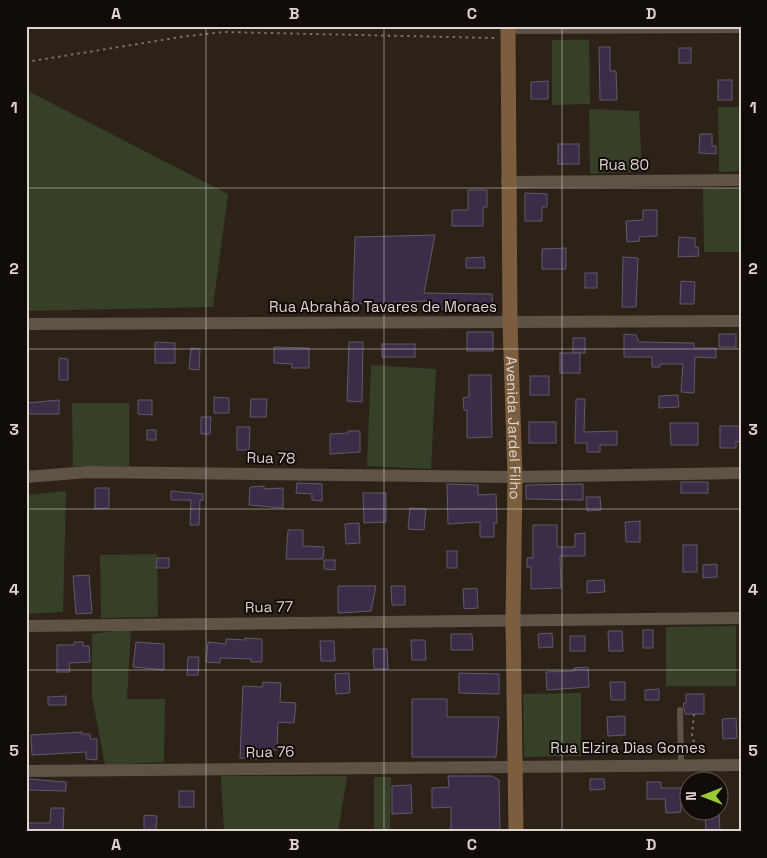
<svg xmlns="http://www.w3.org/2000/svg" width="767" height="858" viewBox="0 0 767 858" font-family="'Space Grotesk',sans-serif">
<rect width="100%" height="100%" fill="#2c2218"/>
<g fill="#354027">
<polygon points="552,40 589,40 590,104 552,105"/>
<polygon points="26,90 228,194 213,307 26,311"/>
<polygon points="718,107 741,107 741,171 719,172"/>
<polygon points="589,109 639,111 642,171 590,174"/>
<polygon points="703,188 740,188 741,252 704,252"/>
<polygon points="371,365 436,369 431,469 367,466"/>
<polygon points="72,403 129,403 129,466 73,466"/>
<polygon points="66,491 63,612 26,614 26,495"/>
<polygon points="157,554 158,617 101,618 100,555"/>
<polygon points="736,626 736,686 666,686 666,627"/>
<polygon points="131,629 127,699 165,699 164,762 105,765 92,696 92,634"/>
<polygon points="581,693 581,756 524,757 523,694"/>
<polygon points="221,776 347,776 338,832 224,832"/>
<polygon points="374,777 391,777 390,832 374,832"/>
</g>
<g fill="#3b2d48" stroke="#615a68">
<polygon points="599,47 610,47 610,71 616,71 617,100 600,100"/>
<rect x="679" y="48" width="12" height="15"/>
<rect x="718" y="80" width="14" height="20"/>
<polygon points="548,81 548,99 531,99 531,82"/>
<polygon points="700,134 712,134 712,146 716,146 716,154 699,153"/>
<rect x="558" y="144" width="21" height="20"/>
<polygon points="468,190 487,190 487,207 483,207 483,226 452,226 452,210 468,210"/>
<polygon points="525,193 547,194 547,207 542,207 542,221 525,221"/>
<polygon points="643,210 657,210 657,236 639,237 640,241 627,242 626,221 643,220"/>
<polygon points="435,235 424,293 492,294 493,309 427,309 427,301 353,304 355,237"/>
<polygon points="679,237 695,238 695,247 698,247 699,256 678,257"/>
<polygon points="566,248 566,269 542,269 542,249"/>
<polygon points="484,257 485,268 466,268 466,258"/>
<polygon points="623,257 638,258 636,307 622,307"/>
<rect x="585" y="273" width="12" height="15"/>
<polygon points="681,281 695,282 694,304 680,304"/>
<rect x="467" y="332" width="26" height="19"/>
<polygon points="624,334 636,335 639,342 694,343 694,348 716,348 716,358 695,357 694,393 681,392 683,364 660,364 660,367 652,367 652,357 624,357"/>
<rect x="719" y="334" width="17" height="13"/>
<rect x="573" y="338" width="12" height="15"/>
<polygon points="155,342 175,343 175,363 155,363"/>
<polygon points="349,342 363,342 362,402 347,401"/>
<rect x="382" y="344" width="33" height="13"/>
<polygon points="274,347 309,348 309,368 292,368 292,364 274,363"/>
<polygon points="191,348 200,349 199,370 189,369"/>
<rect x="560" y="353" width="20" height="20"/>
<polygon points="59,358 68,359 68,380 59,380"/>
<polygon points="469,375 491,375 492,437 467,438 467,410 464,410 463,398 469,397"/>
<rect x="530" y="376" width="19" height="19"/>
<polygon points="678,395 679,407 659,408 659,396"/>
<polygon points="214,397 229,398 229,413 214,413"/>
<polygon points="251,399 267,399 266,417 250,417"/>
<polygon points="576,399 585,399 584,432 617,431 617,445 600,445 600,452 587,452 587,443 575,443"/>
<polygon points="59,400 59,414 26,414 26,403"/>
<polygon points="138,400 152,400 152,415 138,414"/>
<polygon points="201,417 211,417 210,434 201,434"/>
<rect x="529" y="422" width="27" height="21"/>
<polygon points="670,423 698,423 698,445 671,445"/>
<polygon points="720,426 741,426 741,441 736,442 736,448 720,448"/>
<polygon points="237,427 250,427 249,450 237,450"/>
<rect x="147" y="430" width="9" height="10"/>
<polygon points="348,431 360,431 360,452 330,454 330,434 348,433"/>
<rect x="681" y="482" width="27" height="11"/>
<polygon points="297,483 322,484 322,501 312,500 312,494 296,493"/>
<polygon points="447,484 478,485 478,495 496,494 497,523 494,523 494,537 480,537 480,522 448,524"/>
<polygon points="583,484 583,500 526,499 526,485"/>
<polygon points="264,486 264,489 283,488 283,508 249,505 250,487"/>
<polygon points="95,488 109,488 109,508 95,509"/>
<polygon points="171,491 203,494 203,500 200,500 199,525 190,525 191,500 171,500"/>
<polygon points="363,493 386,493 386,522 364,523"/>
<polygon points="586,497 600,497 601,510 587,511"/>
<polygon points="410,508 426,509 424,530 408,529"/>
<polygon points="640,521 640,542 626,542 625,522"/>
<polygon points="359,523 360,543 346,544 345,524"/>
<polygon points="533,525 557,525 557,547 575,547 575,534 585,533 585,556 560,556 561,588 531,589 531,567 527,567 527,558 533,558"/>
<polygon points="288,530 303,530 303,546 324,547 323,559 286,559"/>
<rect x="683" y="545" width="14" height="27"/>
<rect x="447" y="551" width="10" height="17"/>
<polygon points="157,558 169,558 169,568 156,568"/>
<polygon points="324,560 335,560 335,570 324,569"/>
<polygon points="717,564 717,577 703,578 703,565"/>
<polygon points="89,575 92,613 76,614 73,576"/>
<polygon points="604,580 605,592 587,593 587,581"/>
<polygon points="338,586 376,586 371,611 338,613"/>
<polygon points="391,586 405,586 405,605 392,605"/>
<polygon points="477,588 478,608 464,609 463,589"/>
<rect x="643" y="630" width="10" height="18"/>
<polygon points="608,631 622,631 623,651 609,651"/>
<polygon points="552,633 553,647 539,648 538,634"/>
<polygon points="451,634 472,634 473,650 451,650"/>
<rect x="570" y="636" width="15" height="15"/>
<polygon points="245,638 262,639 262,662 251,662 251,659 220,658 220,663 206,662 208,642 226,644 226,639 245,640"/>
<polygon points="411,640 425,640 426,660 412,660"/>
<polygon points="320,641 334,641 335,661 321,661"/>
<polygon points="74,642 83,642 83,646 89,646 90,662 69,663 70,672 57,672 57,645 74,645"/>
<polygon points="136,642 164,644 164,670 133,667"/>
<polygon points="373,649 387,649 388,669 374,669"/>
<polygon points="188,657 199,657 198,675 187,675"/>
<polygon points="588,667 589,687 547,690 546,672 574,671 574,668"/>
<polygon points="349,673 350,693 336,694 335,674"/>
<polygon points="459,673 499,674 499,694 459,693"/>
<polygon points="263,682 281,683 280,702 296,703 294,723 278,722 277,750 257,749 257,759 240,758 243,686 262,687"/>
<polygon points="610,682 625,682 625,700 611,700"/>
<polygon points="659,689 659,700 645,700 645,690"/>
<polygon points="686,694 704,694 704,714 685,714 683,703 686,703"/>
<polygon points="66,696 66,705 48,705 48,697"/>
<polygon points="412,699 447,699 447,717 499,717 496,757 412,757"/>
<polygon points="625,716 625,735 608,736 607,717"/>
<polygon points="736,718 737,738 723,739 722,719"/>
<polygon points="82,732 82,734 90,734 90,739 97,739 97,760 86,759 86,752 32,755 31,735"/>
<polygon points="448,776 492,776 499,780 500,832 451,832 451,807 432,808 432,788 449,787"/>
<polygon points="28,779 66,782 66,791 28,790"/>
<polygon points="590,779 604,779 605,789 590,790"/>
<polygon points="647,782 661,782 661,788 690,788 690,803 681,803 681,812 666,813 665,799 647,799"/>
<polygon points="411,785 412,813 392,814 392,786"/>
<rect x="179" y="791" width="15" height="16"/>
<polygon points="51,808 64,808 63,832 27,832 27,823 50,823"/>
<polygon points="705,812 719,812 720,832 706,832"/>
<polygon points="144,815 157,816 156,832 144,832"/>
</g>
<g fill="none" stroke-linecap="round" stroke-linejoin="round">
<g stroke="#797168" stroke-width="2" stroke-dasharray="2.5 4" stroke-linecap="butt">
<polyline points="26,62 181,37 224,32 495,38"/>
<polyline points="694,714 692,735 697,753"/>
</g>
<polyline stroke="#5f5348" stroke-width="6" points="680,710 681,764"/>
<g stroke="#5f5348" stroke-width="12">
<polyline points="508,28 741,27"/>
<polyline points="507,182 741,180"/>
<polyline points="26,324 741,321"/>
<polyline points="26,477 88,472 515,477 741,473"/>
<polyline points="26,626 741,618"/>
<polyline points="26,771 741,765"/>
</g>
<path stroke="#7c5e3e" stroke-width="15" id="s1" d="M508 26 510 322 515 477 513 620 516 832"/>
</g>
<path fill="none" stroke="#dcd5cf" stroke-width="1" stroke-opacity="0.55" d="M206 26V832M384 26V832M562 26V832M26 188H741M26 349H741M26 509H741M26 670H741"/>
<g text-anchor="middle" stroke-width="4" stroke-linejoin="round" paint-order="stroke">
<g font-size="15" fill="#dcd5cf" stroke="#110c08">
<text x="624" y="170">Rua 80</text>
<text x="383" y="312">Rua Abrahão Tavares de Moraes</text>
<text dy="5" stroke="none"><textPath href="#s1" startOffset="402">Avenida Jardel Filho</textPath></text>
<text transform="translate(271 458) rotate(1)" y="5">Rua 78</text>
<text transform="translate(269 607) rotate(-1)" y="5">Rua 77</text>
<text x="628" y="753">Rua Elzira Dias Gomes</text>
<text transform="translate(270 752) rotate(-1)" y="5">Rua 76</text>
</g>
</g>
<rect width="767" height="858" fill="none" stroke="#110c08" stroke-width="55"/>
<g transform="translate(704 796) rotate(270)"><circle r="24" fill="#110c08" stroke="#625c58"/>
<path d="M0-4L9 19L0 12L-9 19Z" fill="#99cb36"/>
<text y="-8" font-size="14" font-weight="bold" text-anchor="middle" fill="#dcd5cf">N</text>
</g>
<rect x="28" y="28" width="712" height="802" fill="none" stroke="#dcd5cf" stroke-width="2"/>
<g font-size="16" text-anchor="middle" font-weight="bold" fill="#dcd5cf">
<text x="116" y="19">A</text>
<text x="294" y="19">B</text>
<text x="472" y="19">C</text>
<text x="651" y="19">D</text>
<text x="14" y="113">1</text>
<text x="753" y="113">1</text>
<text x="14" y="274">2</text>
<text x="753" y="274">2</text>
<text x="14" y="435">3</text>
<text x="753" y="435">3</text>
<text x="14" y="595">4</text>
<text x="753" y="595">4</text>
<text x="14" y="756">5</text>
<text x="753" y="756">5</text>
<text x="116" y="850">A</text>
<text x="294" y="850">B</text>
<text x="472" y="850">C</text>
<text x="651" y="850">D</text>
</g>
</svg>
